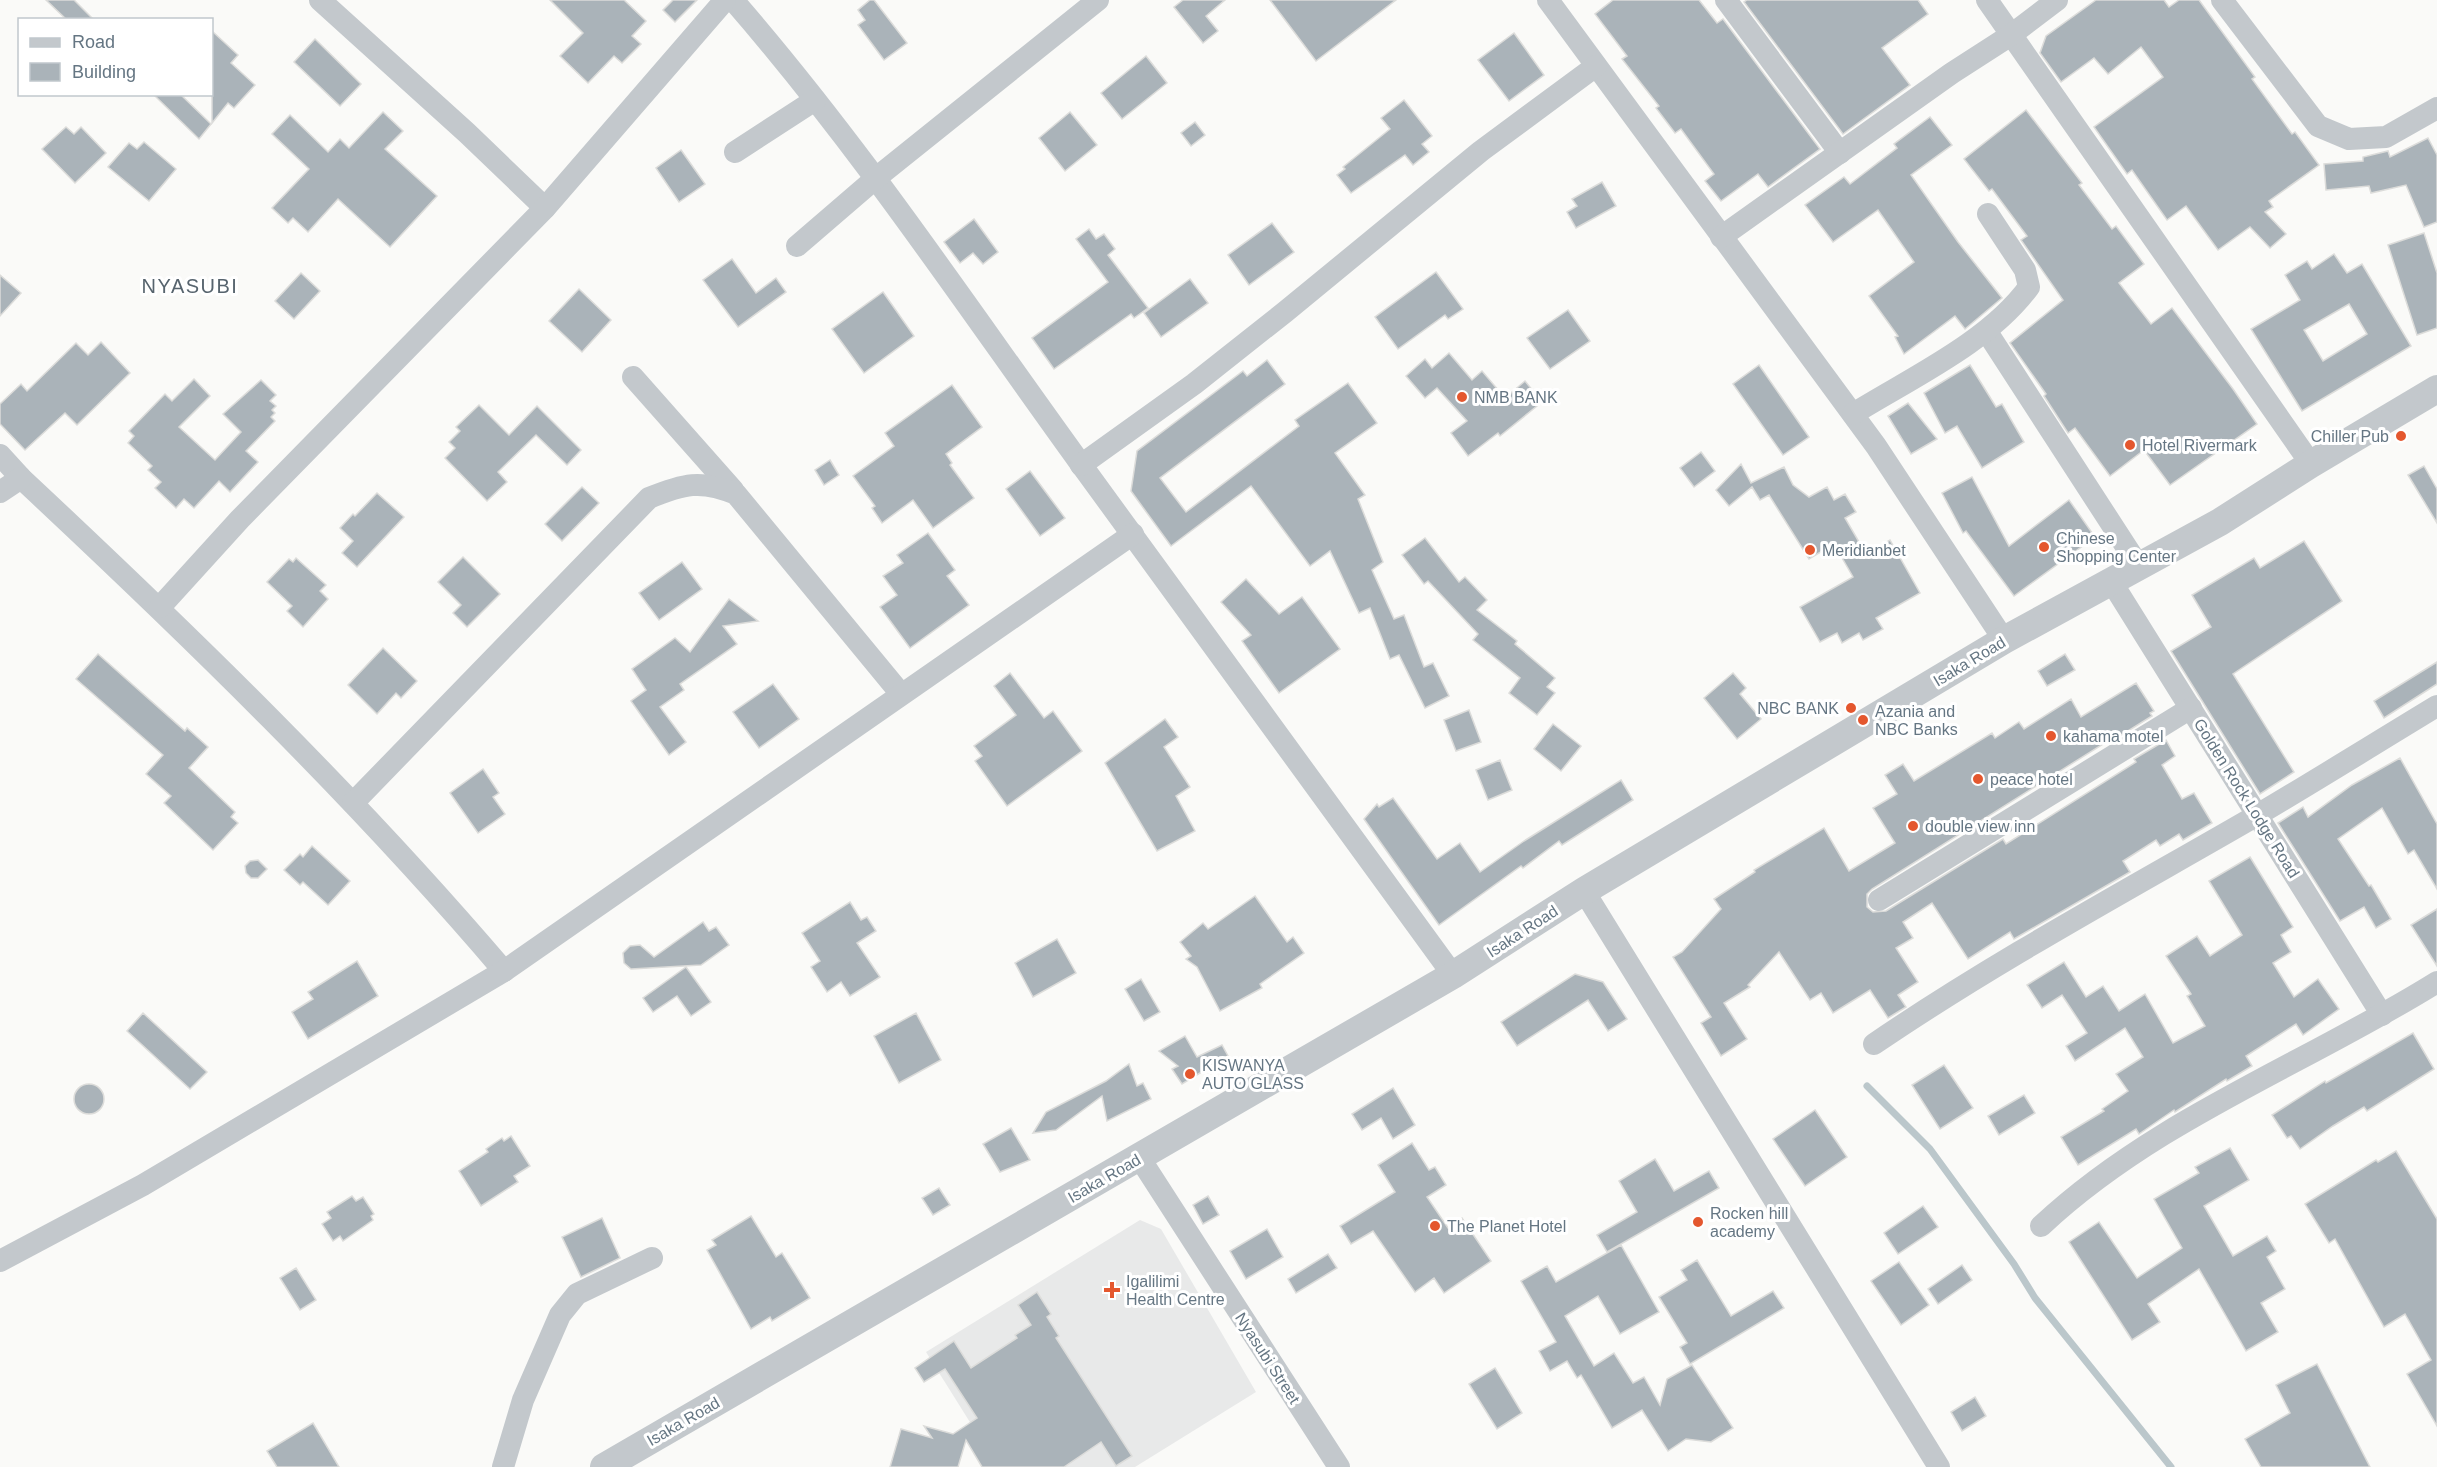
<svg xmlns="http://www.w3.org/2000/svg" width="2437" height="1467" viewBox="0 0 2437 1467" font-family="Helvetica,sans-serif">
<rect width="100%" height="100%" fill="#fafaf8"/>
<polygon fill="#e8e9e9" points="1140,1220 1161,1229 1256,1392 1135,1467 998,1467 926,1352"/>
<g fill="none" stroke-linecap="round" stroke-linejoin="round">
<polyline stroke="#bbc7cb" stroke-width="7" points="1867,1086 1930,1149 2014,1264 2035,1298 2171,1467"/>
</g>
<g fill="#aab3b9" stroke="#dcdcda" stroke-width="1.5" fill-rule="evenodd">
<polygon points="46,0 74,0 94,20 67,20"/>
<polygon points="550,0 624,0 646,21 632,36 641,44 622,63 614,56 588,83 560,56 583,33"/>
<polygon points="673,0 697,0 675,22 663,10"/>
<polygon points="870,0 874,0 907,43 884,60 858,25 865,20 858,10"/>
<polygon points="1183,0 1225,0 1206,16 1218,31 1203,43 1174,7"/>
<polygon points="1270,0 1396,0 1316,61"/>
<polygon points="1613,0 1699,0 1717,23 1723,19 1820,149 1768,187 1758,174 1721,201 1705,181 1714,174 1681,129 1675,133 1656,108 1659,106 1622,59 1627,56 1595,14"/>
<polygon points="1747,0 1918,0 1928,14 1882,48 1910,85 1843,134 1744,2"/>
<polygon points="2096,0 2164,0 2169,7 2179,0 2199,0 2255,77 2252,79 2292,134 2295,132 2319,165 2269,201 2273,207 2265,212 2286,234 2270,248 2250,227 2218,250 2186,206 2167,220 2132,170 2127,174 2094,127 2163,77 2141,47 2108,74 2094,58 2061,82 2040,53 2046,36"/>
<polygon points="212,31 238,55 231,63 255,85 234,108 228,103 212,123"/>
<polygon points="1514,33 1544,75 1509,101 1478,60"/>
<polygon points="315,39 361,84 340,106 294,62"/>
<polygon points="1146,56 1167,83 1122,119 1101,93"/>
<polygon points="153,94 180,94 211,124 199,139"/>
<polygon points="1404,100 1432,136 1422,144 1429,152 1413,165 1405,155 1351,193 1337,175 1345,169 1343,167 1390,129 1381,118"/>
<polygon points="2026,110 2082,183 2079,185 2112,229 2116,226 2144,264 2119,283 2151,324 2172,308 2233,389 2257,424 2170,485 2144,450 2110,476 2075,428 2068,433 2044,396 2046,394 2010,343 2063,300 2021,240 2027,236 1992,189 1989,191 1964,159"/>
<polygon points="383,112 403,131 385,149 437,196 390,247 338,199 308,232 293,218 288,223 272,208 309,169 272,134 290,115 328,152 340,139 349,148"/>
<polygon points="1070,112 1097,145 1065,171 1039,138"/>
<polygon points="1930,117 1952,145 1911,175 1958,242 2002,298 1965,329 1955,316 1904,354 1895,337 1898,336 1869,296 1914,262 1878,210 1833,242 1805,205 1844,177 1850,184 1897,148 1894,144"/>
<polygon points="1195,122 1205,135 1191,146 1181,133"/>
<polygon points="66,127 74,134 81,127 106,153 75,183 42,149"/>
<polygon points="2428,138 2437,155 2437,222 2424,227 2406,185 2371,193 2369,186 2326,190 2324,164 2363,161 2363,157 2388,151 2390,157"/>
<polygon points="144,142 176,169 149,201 108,167 129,143 137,149"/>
<polygon points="681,150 705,184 679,202 656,168"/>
<polygon points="1602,182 1616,206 1576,228 1567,212 1577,206 1572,199"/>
<polygon points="974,219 998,252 983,264 973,253 960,263 944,242"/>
<polygon points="1272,223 1294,252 1249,285 1228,255"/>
<polygon points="1089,229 1096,239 1104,234 1115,249 1108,255 1148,308 1134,318 1131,314 1054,369 1032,338 1108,282 1076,239"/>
<polygon points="2424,233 2437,273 2437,328 2417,335 2388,245"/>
<path d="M2334 254 2347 273 2362 264 2411 346 2302 411 2251 329 2300 300 2285 275 2307 261 2312 269ZM2349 304 2367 334 2323 361 2304 330Z"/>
<polygon points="732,259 756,293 776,278 786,292 738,327 703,280"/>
<polygon points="1436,272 1463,309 1448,319 1445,315 1398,349 1375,317"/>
<polygon points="301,273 320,291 294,319 275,301"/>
<polygon points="0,275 21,293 0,316"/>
<polygon points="1190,279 1208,303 1161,337 1144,313"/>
<polygon points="579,289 611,320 582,352 549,321"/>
<polygon points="883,292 914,336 864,373 832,329"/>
<polygon points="1568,310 1590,341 1550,369 1527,338"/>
<polygon points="101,342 130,373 77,425 65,413 25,450 0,424 0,404 21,384 27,391 76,343 88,355"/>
<polygon points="1449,353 1472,380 1482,371 1505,398 1525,381 1542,402 1500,436 1498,433 1468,456 1451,433 1467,421 1437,388 1425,398 1406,376 1425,359 1432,368"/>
<polygon points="1267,360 1285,384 1160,478 1186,512 1299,426 1295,420 1348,383 1377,423 1335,453 1365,495 1358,499 1383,562 1372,570 1394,619 1404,615 1424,667 1433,663 1449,696 1425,708 1399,655 1390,659 1370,608 1359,613 1330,551 1310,566 1251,486 1171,546 1131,491 1137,451 1243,371 1247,376"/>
<polygon points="1759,365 1809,437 1783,455 1733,384"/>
<polygon points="1970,365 1996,407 2002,404 2024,442 1982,468 1957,426 1945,433 1924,393"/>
<polygon points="194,379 210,396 179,427 215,460 241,432 223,414 261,380 276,395 270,401 276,406 272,410 275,413 271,417 275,421 246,451 258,462 230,492 219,481 194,508 184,499 176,508 155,488 161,482 148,470 152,466 128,443 134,436 129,431 165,394 172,401"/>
<polygon points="952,385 982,427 946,454 952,463 950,465 974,498 933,528 913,500 882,523 872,508 875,506 853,476 894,446 885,433"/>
<polygon points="1908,403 1937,439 1911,454 1888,416"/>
<polygon points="479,405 509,435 537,406 581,450 567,465 536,435 498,472 507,482 487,501 445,458 455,448 449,442 460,431 456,427"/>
<polygon points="1701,452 1715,471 1694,487 1680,468"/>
<polygon points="830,460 839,475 824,485 815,470"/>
<polygon points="1741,464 1751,483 1784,467 1793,485 1809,497 1827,487 1834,500 1845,494 1856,512 1845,518 1866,554 1890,540 1920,593 1876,618 1883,629 1863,640 1859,633 1842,643 1837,633 1820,642 1800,607 1853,577 1834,544 1809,559 1769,495 1760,500 1752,487 1729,506 1716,490"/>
<polygon points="2424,466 2437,489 2437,523 2408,475"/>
<polygon points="1030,471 1065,518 1040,536 1006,489"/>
<polygon points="1972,477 2009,546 2069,500 2095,537 2014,596 1966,531 1963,533 1942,493"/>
<polygon points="582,487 599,503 562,541 545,524"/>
<polygon points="377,493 404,517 357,567 342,553 353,541 340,528 353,514 355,516"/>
<polygon points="928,533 955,570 947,576 969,605 910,648 880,607 897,595 883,576 903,563 897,555"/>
<polygon points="1425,538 1459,582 1465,577 1487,600 1477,610 1517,641 1515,644 1555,678 1547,687 1555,693 1537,715 1509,693 1520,678 1473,640 1478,634 1428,581 1424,584 1402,555"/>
<polygon points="2304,541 2342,601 2233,674 2294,772 2260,794 2171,651 2211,627 2192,595 2254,558 2260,568"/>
<polygon points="463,557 500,594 467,627 453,613 461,605 438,582"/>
<polygon points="296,558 326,585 320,591 328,599 303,627 287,611 292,606 267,582 289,559 293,562"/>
<polygon points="682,562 702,589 659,620 639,593"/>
<polygon points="1246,579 1279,614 1302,597 1340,649 1279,693 1242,641 1251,635 1221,602"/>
<polygon points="729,599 758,621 723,626 737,644 680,684 684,690 660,707 686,742 669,755 631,701 646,690 632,669 675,638 690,652"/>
<polygon points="383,648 417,681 401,698 396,693 377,714 348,685"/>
<polygon points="98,654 185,731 187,728 208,747 189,768 235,812 231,817 238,823 213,850 164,803 171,796 146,774 163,755 76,679"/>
<polygon points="2065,654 2075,670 2047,686 2038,671"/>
<polygon points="2437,662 2437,684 2384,718 2374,701"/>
<polygon points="1010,673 1044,718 1053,711 1082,751 1007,806 975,761 982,756 974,746 1016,715 994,686"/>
<polygon points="1733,673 1746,688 1740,694 1761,719 1737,739 1704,698"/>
<polygon points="2136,683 2154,711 2150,713 2152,716 2120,736 2119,734 1872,889 1867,894 1867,907 1873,912 1886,911 2003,839 2006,844 2136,762 2134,759 2166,740 2175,756 2162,765 2182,799 2194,793 2212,823 2183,840 2179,834 2160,846 2156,840 2123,861 2130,872 2014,939 2010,932 1968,959 1932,903 1903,922 1913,938 1896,948 1918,982 1898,995 1906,1007 1888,1018 1870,990 1833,1013 1821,993 1810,1000 1779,952 1748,985 1750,987 1724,1003 1747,1039 1721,1056 1701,1023 1711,1017 1673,957 1682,952 1721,909 1714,899 1755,872 1754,870 1824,828 1849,871 1895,843 1873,808 1897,794 1885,775 1903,764 1914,781 1992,733 1995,738 2019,722 2024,729 2071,699 2081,717"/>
<polygon points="773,684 799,719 759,748 733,712"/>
<polygon points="1469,710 1481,742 1456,751 1444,720"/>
<polygon points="1165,719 1178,737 1164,747 1190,787 1176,796 1195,831 1157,851 1105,763"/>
<polygon points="1553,724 1581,746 1561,771 1534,749"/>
<polygon points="2400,758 2437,824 2437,889 2414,850 2408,854 2382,808 2338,839 2369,886 2371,885 2391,919 2376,928 2364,907 2340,921 2278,823 2303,807 2308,817 2352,785"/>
<polygon points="1500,760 1512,790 1488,800 1476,770"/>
<polygon points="483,769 499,793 493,797 505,814 478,833 450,793"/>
<polygon points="1621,780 1633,800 1562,845 1559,841 1523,868 1521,866 1439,925 1364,819 1377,804 1379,807 1393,798 1437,859 1460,843 1480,872 1524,841"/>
<polygon points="312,846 350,881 328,905 303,882 300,885 284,870 300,854 303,857"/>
<polygon points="2250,857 2293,927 2281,935 2291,952 2273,963 2294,997 2318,979 2339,1009 2303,1035 2296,1024 2246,1056 2252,1066 2227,1081 2226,1079 2175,1112 2174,1110 2139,1134 2136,1129 2078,1165 2061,1137 2104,1111 2102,1109 2128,1091 2116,1074 2143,1057 2125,1028 2075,1061 2066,1046 2087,1033 2062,995 2042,1008 2027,985 2064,962 2086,997 2103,986 2119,1011 2145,994 2173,1043 2205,1026 2187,996 2191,994 2166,956 2197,936 2210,956 2242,935 2209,881"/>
<polygon points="258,860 267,869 258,878 251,878 246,873 245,866 250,861"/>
<polygon points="1255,896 1287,942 1293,937 1304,953 1260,984 1262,988 1220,1011 1197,967 1186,959 1191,956 1180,942 1203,923 1208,929"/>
<polygon points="850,902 861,920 867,917 876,931 857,943 880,977 850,996 841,982 827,992 811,967 820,961 802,933"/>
<polygon points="2437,909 2437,966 2411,925"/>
<polygon points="703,922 709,931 716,927 729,945 701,965 631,969 624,963 623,953 630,946 640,945 654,957"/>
<polygon points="1057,939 1076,973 1033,997 1015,963"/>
<polygon points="357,961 378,996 308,1039 292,1012 313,999 308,992"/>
<polygon points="686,967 711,1002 691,1016 677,996 653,1012 643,998"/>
<polygon points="1575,974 1603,982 1627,1019 1608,1031 1588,1000 1517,1046 1501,1022"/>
<polygon points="1141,979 1160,1012 1144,1021 1125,989"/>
<polygon points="143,1013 207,1072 190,1089 127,1031"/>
<polygon points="916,1013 941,1060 899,1083 874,1036"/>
<polygon points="2413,1033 2434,1069 2367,1111 2364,1107 2333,1126 2300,1149 2291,1136 2287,1138 2272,1115 2325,1081 2326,1083"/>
<polygon points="1185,1036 1197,1057 1222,1045 1228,1056 1182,1084 1172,1069 1178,1066 1159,1051"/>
<polygon points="1129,1064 1137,1086 1143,1083 1151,1099 1107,1121 1102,1096 1056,1130 1033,1133 1046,1112 1106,1081"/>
<polygon points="1944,1065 1973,1108 1940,1129 1912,1085"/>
<circle cx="89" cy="1099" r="15"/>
<polygon points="1393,1088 1415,1125 1393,1139 1381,1118 1362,1130 1352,1114"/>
<polygon points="2024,1095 2035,1113 1999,1135 1988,1116"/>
<polygon points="1815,1110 1847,1157 1805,1186 1773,1139"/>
<polygon points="1011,1128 1030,1160 1000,1172 983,1144"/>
<polygon points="511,1136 530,1166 514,1176 518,1182 481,1206 459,1171 488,1152 486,1149 502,1138 504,1141"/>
<polygon points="1412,1143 1429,1170 1435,1167 1446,1185 1427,1197 1448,1228 1462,1218 1491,1261 1444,1293 1434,1278 1415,1292 1373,1231 1351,1244 1340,1226 1395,1192 1378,1165"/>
<polygon points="2230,1148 2249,1180 2204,1206 2233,1256 2267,1236 2276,1251 2267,1257 2285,1289 2261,1303 2278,1332 2246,1351 2199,1269 2148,1304 2160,1322 2132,1340 2069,1242 2099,1222 2137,1278 2182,1248 2154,1199 2199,1173 2195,1167"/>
<polygon points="2396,1151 2437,1219 2437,1426 2407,1374 2431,1360 2405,1314 2384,1327 2335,1239 2329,1243 2305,1204 2376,1160 2378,1162"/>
<polygon points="1655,1159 1674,1191 1709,1171 1719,1188 1607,1252 1597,1235 1637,1212 1619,1181"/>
<polygon points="939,1188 950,1205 933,1215 922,1198"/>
<polygon points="352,1196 356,1201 363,1197 374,1214 371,1216 373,1220 343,1241 340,1236 333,1241 322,1224 331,1218 327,1212"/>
<polygon points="1208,1196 1219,1215 1203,1224 1193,1205"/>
<polygon points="1923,1206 1938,1227 1898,1254 1884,1233"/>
<polygon points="751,1216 776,1257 782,1253 810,1298 772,1321 770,1317 751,1329 707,1250 716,1245 712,1240"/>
<polygon points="602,1218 620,1258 581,1277 562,1237"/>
<polygon points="1267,1229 1283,1257 1246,1279 1230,1251"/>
<polygon points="1621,1245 1659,1312 1620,1334 1598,1296 1565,1316 1594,1366 1614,1353 1633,1383 1644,1377 1660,1405 1667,1379 1692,1365 1733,1428 1711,1442 1686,1439 1668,1451 1642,1410 1612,1428 1581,1375 1577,1378 1567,1361 1550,1371 1539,1351 1556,1342 1521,1281 1547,1266 1556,1282"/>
<polygon points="1328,1254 1337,1268 1296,1293 1288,1279"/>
<polygon points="1697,1260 1731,1316 1773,1291 1784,1308 1690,1364 1680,1347 1687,1343 1659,1297 1687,1280 1681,1270"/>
<polygon points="1899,1262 1929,1305 1901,1325 1871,1281"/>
<polygon points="1962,1265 1972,1280 1938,1304 1928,1289"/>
<polygon points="296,1268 316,1300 300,1310 280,1278"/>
<polygon points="1037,1292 1051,1314 1047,1317 1059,1336 1056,1338 1132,1456 1116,1466 1101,1442 1064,1467 982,1467 966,1440 958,1467 890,1467 901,1429 932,1438 924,1426 953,1434 977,1418 945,1369 924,1382 915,1368 954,1341 971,1368 1017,1338 1015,1335 1031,1325 1018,1305"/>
<polygon points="2317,1364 2370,1467 2261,1467 2245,1439 2290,1413 2276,1385"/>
<polygon points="1495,1368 1522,1413 1497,1429 1469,1384"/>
<polygon points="1975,1397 1986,1416 1962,1431 1951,1412"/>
<polygon points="313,1423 339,1467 277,1467 267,1451"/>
</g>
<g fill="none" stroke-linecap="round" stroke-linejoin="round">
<g stroke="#c3c8cc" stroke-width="22">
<polyline points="320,0 467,133 545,208"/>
<path d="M733 0C860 146 967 307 1080 463 1204 634 1329 804 1453 975"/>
<polyline points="1548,0 1876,446 2004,640"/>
<polyline points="1726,0 1840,153"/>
<polyline points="1987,0 2311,464"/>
<polyline points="2222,0 2318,126 2349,139 2386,137 2437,108"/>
<polyline points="735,152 815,100"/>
<polyline points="1721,237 1952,73 2011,35 2057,0"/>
<polyline points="797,246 876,178 1098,0"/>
<polyline points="1987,332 2138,565"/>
<polyline points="633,377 733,490"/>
<path d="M1853 414C1911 378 1989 342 2029 287L2025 270 1988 214"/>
<path d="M0 455 21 478C189 635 355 796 504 971"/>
<polyline points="1081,465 1194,384 1285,312 1481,151 1596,66"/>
<polyline points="0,492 21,478"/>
<polyline points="2111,581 2382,1015"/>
<polyline points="160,607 240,519 545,208 725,0"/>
<path d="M353 803 649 498C683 484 701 479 736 494L901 694"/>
<polyline points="1584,891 1939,1467"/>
<polyline points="1879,900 2191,708"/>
<path d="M1874 1044C1996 961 2126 891 2254 817 2315 781 2376 743 2437 706"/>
<polyline points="1139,1157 1339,1467"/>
<path d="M2041 1226C2155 1119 2306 1064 2437 982"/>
<polyline points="0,1261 143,1185 504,971 1133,534"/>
<polyline points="503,1467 523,1400 560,1315 577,1294 652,1258"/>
</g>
<polyline stroke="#c3c8cc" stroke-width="28" points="604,1467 1453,975 1584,891 2004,640 2220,522 2311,464 2437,389"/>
</g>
<g fill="#e4572e" stroke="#fff" stroke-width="2">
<circle cx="1462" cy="397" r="6"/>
<circle cx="2401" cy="436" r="6"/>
<circle cx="2130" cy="445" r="6"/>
<circle cx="2044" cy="547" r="6"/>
<circle cx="1810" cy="550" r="6"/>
<circle cx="1851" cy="708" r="6"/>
<circle cx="1863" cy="720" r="6"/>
<circle cx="2051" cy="736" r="6"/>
<circle cx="1978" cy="779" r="6"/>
<circle cx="1913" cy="826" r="6"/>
<circle cx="1190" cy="1074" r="6"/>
<circle cx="1698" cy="1222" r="6"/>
<circle cx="1435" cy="1226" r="6"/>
<path d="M1109 1281h6v6h6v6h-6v6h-6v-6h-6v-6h6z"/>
</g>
<g text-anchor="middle" stroke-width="6" stroke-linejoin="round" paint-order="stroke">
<g font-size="16" fill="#657683" stroke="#fff" text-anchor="start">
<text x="1474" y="403">NMB BANK</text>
<text x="2389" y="442" text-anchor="end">Chiller Pub</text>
<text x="2142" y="451">Hotel Rivermark</text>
<text x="2056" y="544">Chinese<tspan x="2056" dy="18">Shopping Center</tspan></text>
<text x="1822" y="556">Meridianbet</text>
<text x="1839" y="714" text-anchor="end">NBC BANK</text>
<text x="1875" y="717">Azania and<tspan x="1875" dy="18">NBC Banks</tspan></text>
<text x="2063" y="742">kahama motel</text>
<text x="1990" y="785">peace hotel</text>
<text x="1925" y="832">double view inn</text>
<text x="1202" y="1071">KISWANYA<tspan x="1202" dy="18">AUTO GLASS</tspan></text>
<text x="1710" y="1219">Rocken hill<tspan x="1710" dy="18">academy</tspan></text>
<text x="1447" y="1232">The Planet Hotel</text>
<text x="1126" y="1287">Igalilimi<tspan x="1126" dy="18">Health Centre</tspan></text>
</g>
<g font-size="16" fill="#657683" stroke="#fff">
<text transform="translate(1969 661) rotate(-31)" y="6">Isaka Road</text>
<text transform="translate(2247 798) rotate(58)" y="6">Golden Rock Lodge Road</text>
<text transform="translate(1522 931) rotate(-33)" y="6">Isaka Road</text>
<text transform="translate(1104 1178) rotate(-30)" y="6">Isaka Road</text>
<text transform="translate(1268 1358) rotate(57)" y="6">Nyasubi Street</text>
<text transform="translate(683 1421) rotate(-30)" y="6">Isaka Road</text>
</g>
<g font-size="20" letter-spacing="1.5" fill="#57646e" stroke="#fff">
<text x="190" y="293">NYASUBI</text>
</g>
</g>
<rect x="18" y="18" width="195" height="78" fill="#ffffff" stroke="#c1c8cd" stroke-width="1.5"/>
<rect x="30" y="38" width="30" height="9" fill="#c3c8cc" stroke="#c1c8cd" stroke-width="1.5"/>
<text x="72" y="48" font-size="18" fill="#657683">Road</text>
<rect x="30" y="63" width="30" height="18" fill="#aab3b9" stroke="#c1c8cd" stroke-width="1.5"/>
<text x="72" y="78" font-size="18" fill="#657683">Building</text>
</svg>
